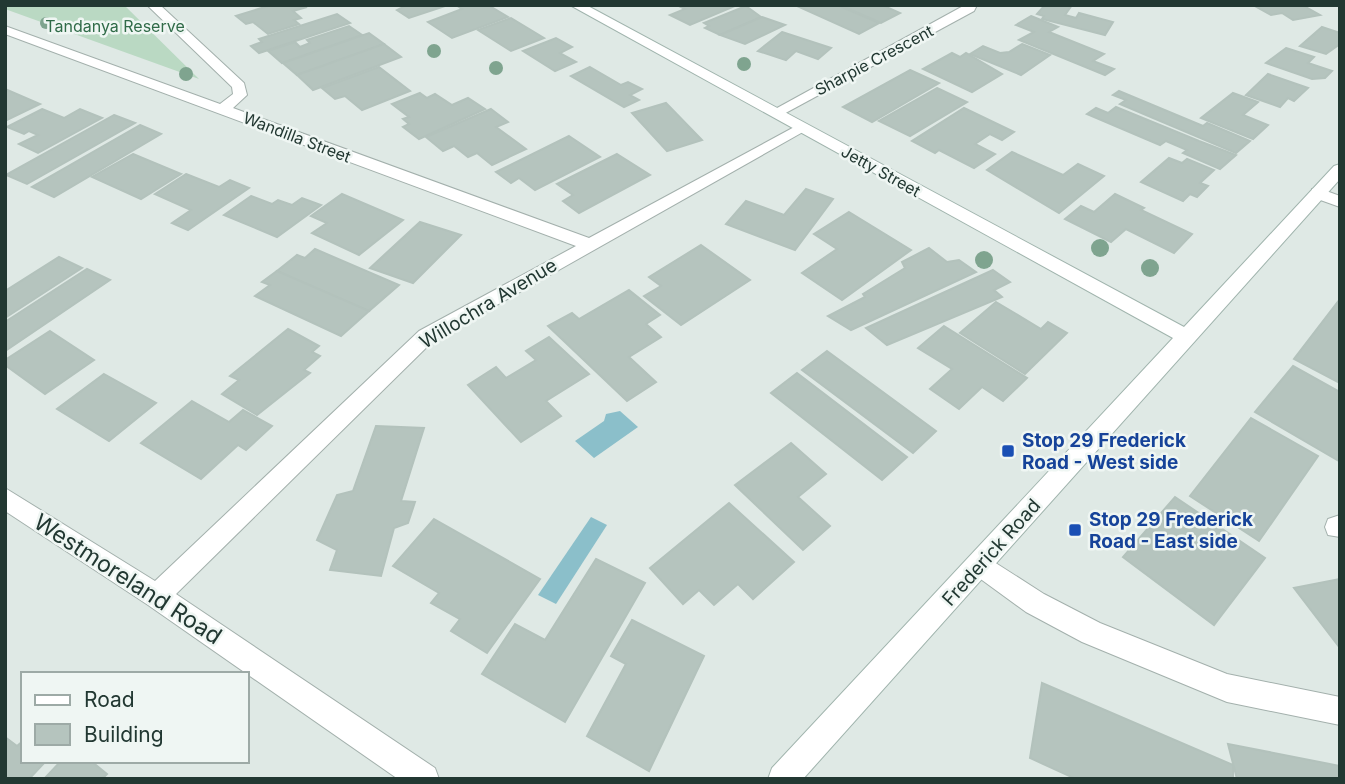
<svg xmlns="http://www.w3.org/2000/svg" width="1345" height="784" viewBox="0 0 1345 784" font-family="Inter,sans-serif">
<rect width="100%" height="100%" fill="#dfe9e5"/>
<polygon fill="#bad9c3" points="5,5 124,5 199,79 5,9"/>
<g fill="#8bbfca">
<polygon points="620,411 638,427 594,458 575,441 604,421 606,414"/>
<polygon points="591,517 607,525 556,604 538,595"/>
</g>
<g fill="#b5c4be" stroke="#b3c2bc" stroke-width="2">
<polygon points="271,5 307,7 293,11 301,18 294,20 299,24 268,34 253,22 246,24 236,16"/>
<polygon points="407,5 448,5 409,18 397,10"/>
<polygon points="456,5 488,5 508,17 452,38 428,22 462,9"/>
<polygon points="677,5 737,5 690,25 670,15 685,9"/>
<polygon points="795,5 837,5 879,23 859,34"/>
<polygon points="840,5 882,5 900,13 881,23"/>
<polygon points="1045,5 1072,5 1065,15 1076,18 1079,13 1113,22 1105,35 1042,19 1044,16 1037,14"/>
<polygon points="1253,5 1302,5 1320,15 1293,20 1282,13 1271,15"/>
<polygon points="746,6 761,17 720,35 705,28 709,26 704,23"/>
<polygon points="337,14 350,23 259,53 251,46 262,42 259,39"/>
<polygon points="1031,16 1058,27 1049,32 1104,54 1093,61 1114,69 1105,75 1019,40 1034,32 1016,25"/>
<polygon points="762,17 785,25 745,44 720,35"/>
<polygon points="511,18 544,38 511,51 478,30"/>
<polygon points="349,26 362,35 282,63 268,51 295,42 300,47 310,43 307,40"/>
<polygon points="1322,27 1340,33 1340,44 1326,54 1300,46"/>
<polygon points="782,32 831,48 818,59 796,51 786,60 758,51"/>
<polygon points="369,33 384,44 297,75 283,63"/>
<polygon points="556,38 572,47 560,53 576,62 555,71 523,51"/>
<polygon points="384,44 401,57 313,90 297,75"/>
<polygon points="1022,44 1050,55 1021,75 970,54 983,46 1000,53 1009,52"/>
<polygon points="1286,48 1314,57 1308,63 1332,71 1325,78 1312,79 1266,63"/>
<polygon points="952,53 960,57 966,53 1002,74 972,92 923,69"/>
<polygon points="379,67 410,91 362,110 345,96 335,99 322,88"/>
<polygon points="590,67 621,85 628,82 642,89 630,95 639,100 624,107 571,76"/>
<polygon points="910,70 939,83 872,122 843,107"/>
<polygon points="1268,74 1308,88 1294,101 1288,98 1280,107 1246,95"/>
<polygon points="937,88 967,102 910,136 879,121"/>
<polygon points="5,89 40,104 5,121"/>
<polygon points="1119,91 1203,126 1207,123 1250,141 1236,153 1120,104 1126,100 1113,95"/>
<polygon points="420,93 427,98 435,94 452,105 468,98 485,109 419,139 403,127 409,124 403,119 409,117 392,104"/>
<polygon points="1233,93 1258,102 1243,115 1268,125 1253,139 1201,118"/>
<polygon points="666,103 702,140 667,151 632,113"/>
<polygon points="1116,107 1199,141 1236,155 1220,169 1183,153 1187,150 1166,141 1160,145 1087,114 1096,108 1108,113"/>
<polygon points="964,108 1014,132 1002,140 990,134 975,144 995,154 974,168 939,150 935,153 912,141"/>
<polygon points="42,109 64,118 80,109 102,118 38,153 19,144 38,135 29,131 24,134 7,127"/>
<polygon points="491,109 508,122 496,127 526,149 492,165 477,153 468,157 454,146 443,151 426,137"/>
<polygon points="114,115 135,123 27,184 6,175"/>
<polygon points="140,125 161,134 54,197 32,187"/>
<polygon points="569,136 600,157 535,190 519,178 511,183 496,172"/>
<polygon points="1012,152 1063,175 1078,164 1104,176 1059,213 987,170"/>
<polygon points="133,154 181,174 141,199 92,177"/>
<polygon points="617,154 650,175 579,213 563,201 573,195 557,184"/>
<polygon points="1169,158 1182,163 1187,159 1214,170 1200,183 1208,186 1197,197 1190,194 1183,201 1141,182"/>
<polygon points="186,174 219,187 230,180 249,188 188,230 172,223 191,210 155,194"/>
<polygon points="806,189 833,199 795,250 726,224 746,201 784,215"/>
<polygon points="342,194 403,220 359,255 312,233 327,223 311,216"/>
<polygon points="1115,194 1144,208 1141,210 1192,234 1174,253 1126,229 1111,242 1065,219 1081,206 1094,212"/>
<polygon points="251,196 272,204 278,200 292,205 302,198 321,205 277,237 224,215"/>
<polygon points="849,212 911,250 842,300 802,273 837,249 814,234"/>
<polygon points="420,222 461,235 413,283 370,268"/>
<polygon points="701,245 750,280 681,325 644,296 661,286 649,277"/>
<polygon points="929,248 947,262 959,260 976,272 851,330 828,316 865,297 863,294 905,268 902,262"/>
<polygon points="315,249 399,285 369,311 277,271 297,255 305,258"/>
<polygon points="59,257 82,268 5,318 5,291"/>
<polygon points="87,269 110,280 5,351 5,322"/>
<polygon points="993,270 1010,282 994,290 1002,297 887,345 866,328"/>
<polygon points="277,271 369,311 341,336 255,296 270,285 262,282"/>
<polygon points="629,290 660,315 646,324 661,337 629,357 656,382 627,401 548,326 572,313 579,319"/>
<polygon points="1340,299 1340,383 1294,359"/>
<polygon points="996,302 1041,329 1048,322 1067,333 1025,374 960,333"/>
<polygon points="944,326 1027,378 1003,401 982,387 959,409 930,389 952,369 918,348"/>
<polygon points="288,329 319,346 312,352 320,356 304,370 310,373 257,415 222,394 239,380 230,376"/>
<polygon points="50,331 94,360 45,394 5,365 5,360"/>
<polygon points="549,337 589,374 546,401 561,416 521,442 468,385 496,367 506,378 536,360 526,351"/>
<polygon points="827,351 936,431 913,453 802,370"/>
<polygon points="1293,366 1340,392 1339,461 1255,412"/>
<polygon points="797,373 907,457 882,480 771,393"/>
<polygon points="104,374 156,403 109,441 57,409"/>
<polygon points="192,401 229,422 243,410 272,426 246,450 238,445 201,479 141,443"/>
<polygon points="1251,418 1318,456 1259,541 1190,496"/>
<polygon points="376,426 424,428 401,501 415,502 408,523 394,528 381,576 330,570 337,550 317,540 337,495 353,491"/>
<polygon points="791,443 826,474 798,497 830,526 803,550 735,485"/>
<polygon points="1175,497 1265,558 1214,625 1123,557"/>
<polygon points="729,503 794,562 753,599 738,584 714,605 699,590 683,604 650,568"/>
<polygon points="434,519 540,579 487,653 451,631 460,619 431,603 439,593 393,566"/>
<polygon points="596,559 645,583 565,722 482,674 515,624 545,640"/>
<polygon points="1340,579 1340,648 1294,588"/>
<polygon points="632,620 704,656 649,771 587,736 626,664 611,656"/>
<polygon points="1042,683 1233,765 1233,779 1076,779 1030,758"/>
<polygon points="5,737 17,746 23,741 23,761 46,761 29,779 5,779"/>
<polygon points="1228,744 1340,766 1340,779 1237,779"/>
<polygon points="61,761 91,761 107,774 102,779 44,779"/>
</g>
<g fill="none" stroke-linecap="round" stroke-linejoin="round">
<g stroke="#a3b0ac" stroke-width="2">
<g id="street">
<polygon points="147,5 160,5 244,83 247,95 233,108 589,238 798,125 803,124 810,128 433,341 176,594 435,768 439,779 398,779 148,605 5,511 5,488 155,581 419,331 576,246 5,34 5,26 220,104 233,94 232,87"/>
<polygon points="965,5 977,5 974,11 780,116 775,117 768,113"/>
<polygon points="1318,188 1340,196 1340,207 1312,197 1312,189"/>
<polygon points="1340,515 1340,537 1328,535 1325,527 1328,519"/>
<polygon points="980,553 1044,594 1100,623 1227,674 1340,697 1340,725 1227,702 1082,642 1026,612 971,572 968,564 971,556"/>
</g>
</g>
<g stroke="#a0b4ad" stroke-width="2">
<polygon id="secondary" points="570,5 586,5 1184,327 1334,166 1340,164 1340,179 803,779 768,779 772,768 1173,338"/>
</g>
<use href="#street" fill="#fff" fill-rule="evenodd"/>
<use href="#secondary" fill="#fff" fill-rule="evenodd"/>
</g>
<g fill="#7fa48f">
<circle cx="46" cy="23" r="6"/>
<circle cx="434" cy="51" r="7"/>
<circle cx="744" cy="64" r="7"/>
<circle cx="496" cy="68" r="7"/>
<circle cx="186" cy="74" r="7"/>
<circle cx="1100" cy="248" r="9"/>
<circle cx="984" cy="260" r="9"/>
<circle cx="1150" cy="268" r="9"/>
</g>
<g fill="#1a4fb4" stroke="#eff6f3" stroke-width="2.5">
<rect x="1001" y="444" width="14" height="14" rx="3.5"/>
<rect x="1068" y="523" width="14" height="14" rx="3.5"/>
</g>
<g text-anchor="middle" stroke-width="5" stroke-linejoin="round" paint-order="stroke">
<g font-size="16" fill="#306b48" stroke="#eff6f3">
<text x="115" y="32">Tandanya Reserve</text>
</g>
<g font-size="16" fill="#223832" stroke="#eff6f3">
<text transform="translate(874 60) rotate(-28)" y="6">Sharpie Crescent</text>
<text transform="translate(297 137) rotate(21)" y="6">Wandilla Street</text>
<text transform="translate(881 171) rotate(29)" y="6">Jetty Street</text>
</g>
<g font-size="19" fill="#223832" stroke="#eff6f3">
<text transform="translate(488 303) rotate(-31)" y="7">Willochra Avenue</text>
<text transform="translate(991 552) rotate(-48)" y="7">Frederick Road</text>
</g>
<g font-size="19" font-weight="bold" fill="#164399" stroke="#eff6f3" text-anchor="start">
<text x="1022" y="447">Stop 29 Frederick<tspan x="1022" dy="22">Road - West side</tspan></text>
<text x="1089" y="526">Stop 29 Frederick<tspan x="1089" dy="22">Road - East side</tspan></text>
</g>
<g font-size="23" fill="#223832" stroke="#eff6f3">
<text transform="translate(128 579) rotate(33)" y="8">Westmoreland Road</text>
</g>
</g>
<rect width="1345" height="784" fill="none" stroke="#223832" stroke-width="14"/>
<rect x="21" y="672" width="228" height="91" fill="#eff6f3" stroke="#9daaa6" stroke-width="2"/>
<rect x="35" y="695" width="35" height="10" fill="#ffffff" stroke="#9daaa6" stroke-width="2"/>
<text x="84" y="707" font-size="21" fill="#223832">Road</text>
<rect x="35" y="724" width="35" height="21" fill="#b5c4be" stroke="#9daaa6" stroke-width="2"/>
<text x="84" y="742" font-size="21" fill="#223832">Building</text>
</svg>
